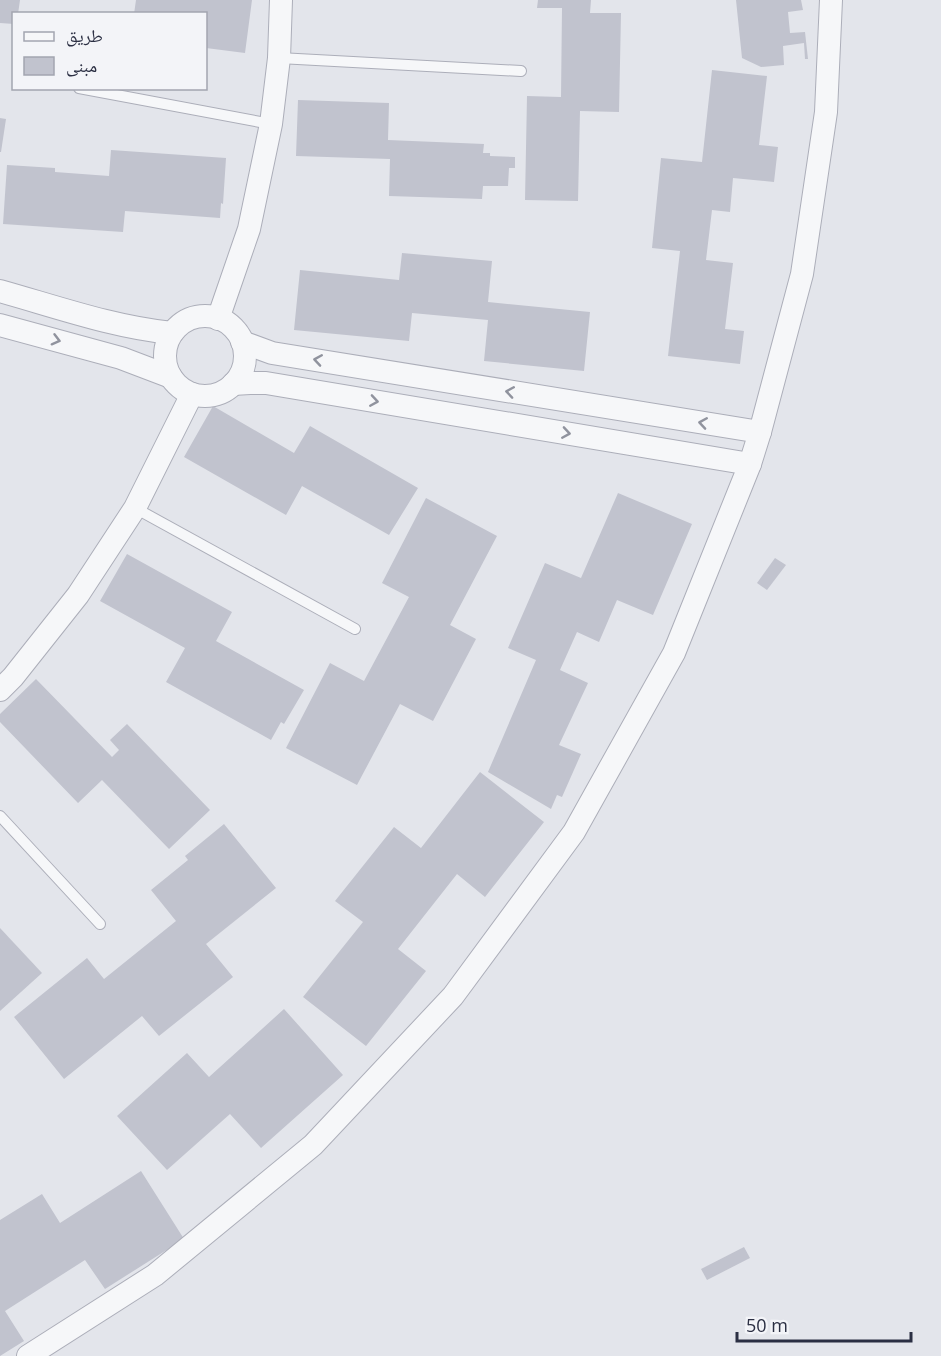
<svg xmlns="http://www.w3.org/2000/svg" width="941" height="1356" viewBox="0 0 941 1356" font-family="'Open Sans','Noto Naskh Arabic',sans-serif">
<rect width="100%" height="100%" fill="#e3e5eb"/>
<g fill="#c1c3ce">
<polygon points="0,0 20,0 18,14 14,14 14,24 0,23"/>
<polygon points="136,0 252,0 245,53 206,48 206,14 134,14"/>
<polygon points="538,0 591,0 590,13 621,13 619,112 580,111 578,201 525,200 527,96 561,97 562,8 537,8"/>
<polygon points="736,0 801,0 803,10 788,12 790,33 805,32 808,59 805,59 804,43 783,46 784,65 761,67 742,58"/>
<polygon points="712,70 767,76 759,145 778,147 774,182 733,178 730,212 712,210 706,260 733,263 725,329 744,331 740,364 668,356 680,251 652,248 661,158 702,162"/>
<polygon points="298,100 389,103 388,140 484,144 483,153 490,153 490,156 515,157 515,168 509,168 508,186 483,186 482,199 389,196 390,159 296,156"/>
<polygon points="0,118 6,119 1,152 0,152"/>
<polygon points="111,150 226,158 223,204 221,203 220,218 125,211 123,232 3,224 7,165 55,168 55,172 109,176"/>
<polygon points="402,253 492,261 488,302 590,312 584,371 484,361 488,320 412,313 409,341 294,330 300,270 399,280"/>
<polygon points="213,406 294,453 310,426 418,488 389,535 302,486 286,515 184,457"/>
<polygon points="618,493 692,524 653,615 617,600 599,642 577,632 560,670 588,683 559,745 581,754 562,797 557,795 551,809 488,772 536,660 508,648 545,563 581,578"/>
<polygon points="426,498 497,536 450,625 476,639 433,721 400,704 357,785 286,748 330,663 364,681 409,597 382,583"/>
<polygon points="127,554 232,612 216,641 304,690 284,724 281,722 271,740 166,682 185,648 100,601"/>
<polygon points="775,558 786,565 767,590 757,583"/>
<polygon points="36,679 112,757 119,750 110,740 127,724 210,810 169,849 102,780 78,803 0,722 0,714"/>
<polygon points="480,772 544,822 485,897 457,874 398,949 426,971 366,1046 303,997 363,922 335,901 394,827 421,848"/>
<polygon points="224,824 276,888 206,944 233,977 159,1036 142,1016 64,1079 14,1017 87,958 104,979 176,921 151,890 188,860 185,856"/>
<polygon points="0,928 42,973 0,1011"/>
<polygon points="284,1009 343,1075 261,1148 230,1114 167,1170 117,1116 187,1053 209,1077"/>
<polygon points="141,1171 184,1239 105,1289 85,1260 5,1311 24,1341 0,1356 0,1220 42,1194 60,1223"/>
<polygon points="744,1247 750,1258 707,1280 701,1269"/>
</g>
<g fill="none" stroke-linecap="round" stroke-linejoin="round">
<g stroke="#acaeb9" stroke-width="12">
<g id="service">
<polyline points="279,58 521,71"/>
<polyline points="79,88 271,124"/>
<polyline points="135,508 355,629"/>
<polyline points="0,816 100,924"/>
</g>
</g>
<g stroke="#acaeb9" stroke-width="24">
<g id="minor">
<path d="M0 291C57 307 113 327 172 333"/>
<circle cx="205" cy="356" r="40"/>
<polyline points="218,319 249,229 271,124 279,58 281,0"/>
<polyline points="0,325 121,358 171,377"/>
<polyline points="242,342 272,353 760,432"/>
<polyline points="233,384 250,383 266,383 750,464"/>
<polyline points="0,690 13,677 78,595 135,508 192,394"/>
<polyline points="28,1356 155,1275 313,1145 453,996 574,832 674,653 750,464 760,432 802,274 826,112 831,0"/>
</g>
</g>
<use href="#service" stroke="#f6f7f9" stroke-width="10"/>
<use href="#minor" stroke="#f6f7f9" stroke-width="22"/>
</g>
<defs><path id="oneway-chevron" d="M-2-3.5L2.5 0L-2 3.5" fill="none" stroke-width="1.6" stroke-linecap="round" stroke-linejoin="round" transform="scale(1.5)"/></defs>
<g stroke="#90939e">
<use href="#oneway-chevron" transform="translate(56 340) rotate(15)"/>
<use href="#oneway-chevron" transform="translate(318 360) rotate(-171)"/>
<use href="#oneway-chevron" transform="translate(510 392) rotate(-171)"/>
<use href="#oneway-chevron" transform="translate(374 401) rotate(9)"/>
<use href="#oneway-chevron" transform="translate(703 423) rotate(-171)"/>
<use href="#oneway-chevron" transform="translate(566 433) rotate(9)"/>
</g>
<rect x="12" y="12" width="195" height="78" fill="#f3f4f8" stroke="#a3a5b0" stroke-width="1.5"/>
<rect x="24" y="32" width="30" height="9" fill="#f6f7f9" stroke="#a3a5b0" stroke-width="1.5"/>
<text x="66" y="42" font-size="18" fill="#2b2f43">طريق</text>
<rect x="24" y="57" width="30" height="18" fill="#c1c3ce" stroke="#a3a5b0" stroke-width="1.5"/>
<text x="66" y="72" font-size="18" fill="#2b2f43">مبنى</text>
<path d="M737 1332v9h174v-9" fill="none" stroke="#2b2f43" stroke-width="3"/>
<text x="746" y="1332" font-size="18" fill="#2b2f43" stroke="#f3f4f8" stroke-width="4.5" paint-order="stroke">50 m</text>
</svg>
